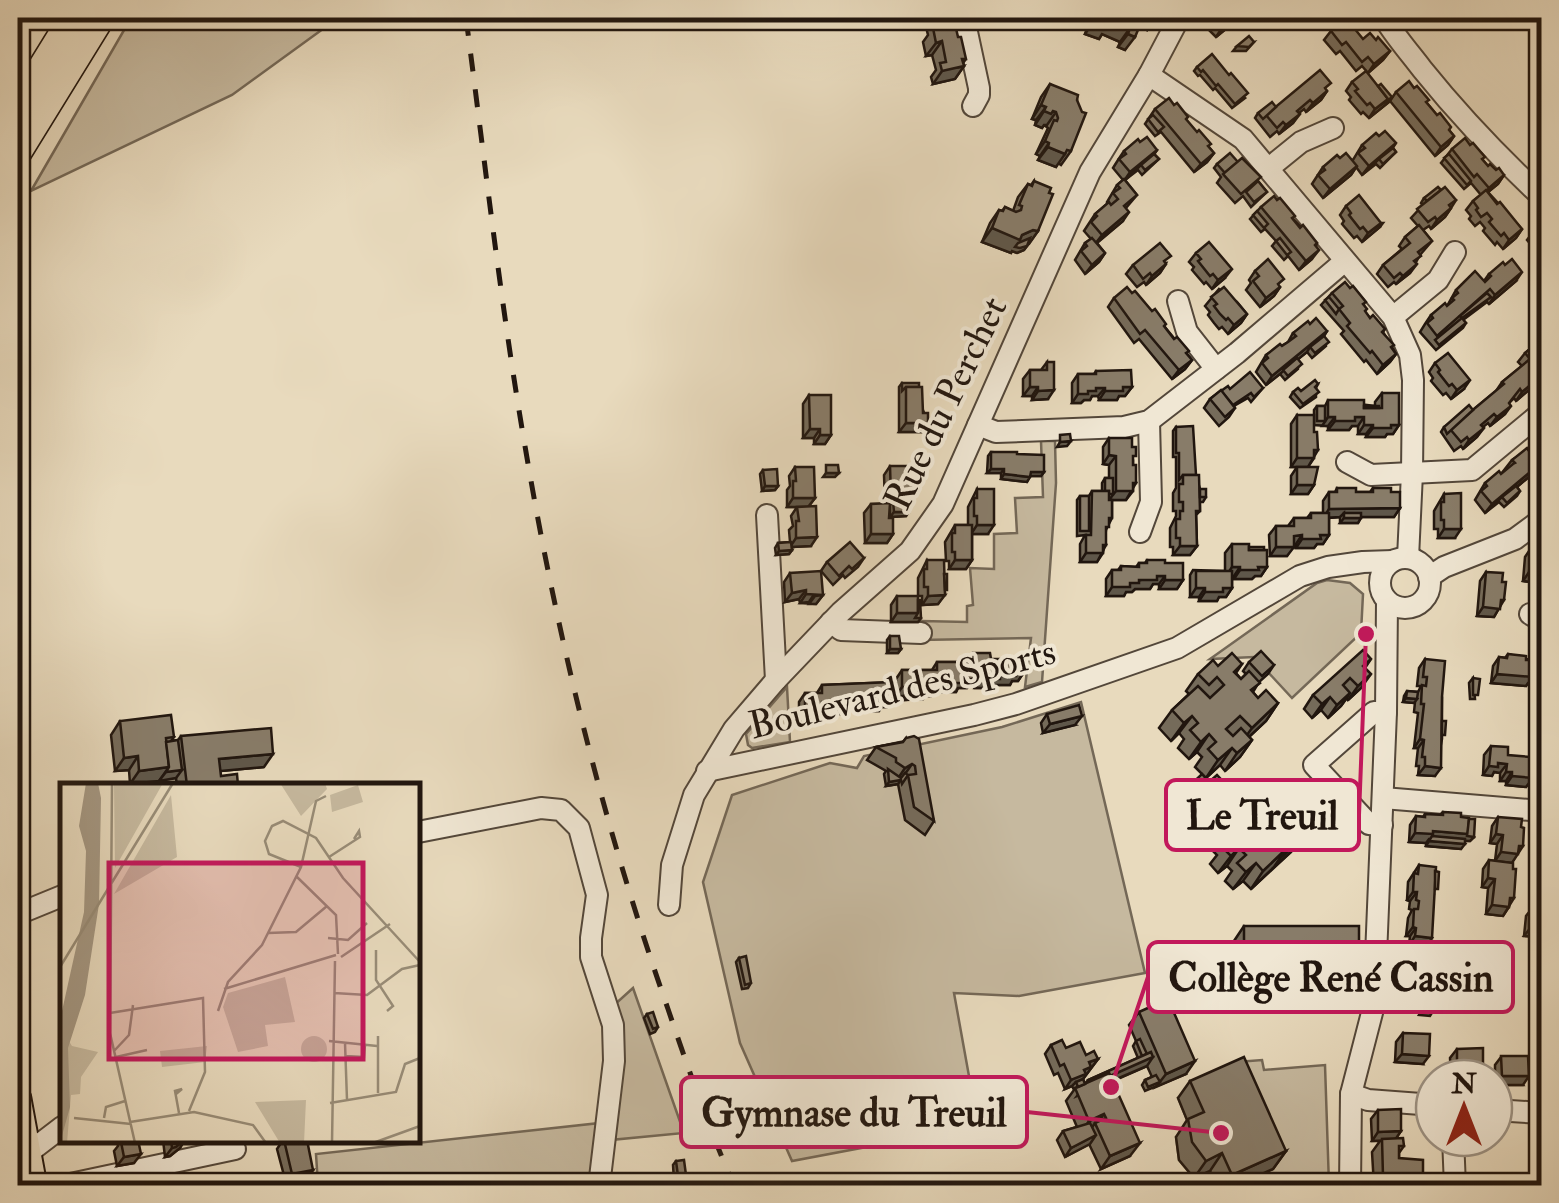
<svg xmlns="http://www.w3.org/2000/svg" width="1559" height="1203" viewBox="0 0 1559 1203" font-family="'IM FELL Double Pica',serif">
<rect width="100%" height="100%" fill="#e8dabd"/>
<filter id="stains"><feTurbulence type="fractalNoise" baseFrequency=".002" numOctaves="4"/><feColorMatrix values="0 0 0 0 .2 0 0 0 0 .09 0 0 0 0 .02 0 0 0 .5 -.17"/></filter>
<radialGradient id="worn" r=".72"><stop offset=".6" stop-color="#630" stop-opacity="0"/><stop offset="1" stop-color="#630" stop-opacity=".3"/></radialGradient>
<g fill="#c6b99f" stroke="#746857" stroke-width="2.5">
<polygon points="131,18 338,18 232,95 31,191"/>
<polygon points="1041,441 1055,441 1056,483 1042,682 1025,687 1031,638 920,640 922,621 967,622 967,606 973,605 970,568 994,569 994,534 1017,533 1015,498 1043,497"/>
<polygon points="1327,580 1350,583 1363,594 1361,633 1292,698 1254,657 1210,659 1317,583"/>
<polygon points="787,687 790,742 752,748 748,745 746,734"/>
<polygon points="1081,702 1145,973 1019,996 954,993 978,1126 792,1161 740,1043 703,882 732,795 830,763 857,768 864,756 1002,727"/>
<polygon points="633,988 684,1133 610,1140 613,1006"/>
<polygon points="1262,1060 1264,1070 1325,1065 1329,1185 1196,1185 1191,1182 1194,1178 1179,1160 1176,1137 1191,1129 1178,1098 1229,1075 1237,1062"/>
<polygon points="600,1123 594,1185 318,1185 316,1154"/>
</g>
<g fill="none" stroke-linecap="round" stroke-linejoin="round">
<g stroke="#53473a" stroke-width="24">
<g id="minor">
<polyline points="964,18 979,88 979,95 973,106"/>
<path d="M1384 18C1395 36 1409 52 1422 69 1459 115 1499 157 1542 197"/>
<polyline points="1149,75 1243,139 1393,317 1410,355 1413,380 1412,473 1408,558"/>
<polyline points="1269,168 1301,142 1333,128"/>
<polyline points="1178,301 1187,332 1216,369"/>
<polyline points="1393,317 1438,280 1455,252"/>
<polyline points="978,425 996,432 1124,427 1149,421 1237,353 1345,261"/>
<polyline points="1347,462 1371,475 1472,470 1542,412"/>
<polyline points="767,515 776,680"/>
<polyline points="1140,532 1151,502 1149,421"/>
<circle cx="1405" cy="583" r="25"/>
<polyline points="1429,577 1444,567 1515,539 1542,519"/>
<polyline points="1530,614 1542,621"/>
<polyline points="831,622 841,630 921,633"/>
<polyline points="707,771 974,715 1016,704 1177,648 1300,576 1328,567 1363,562 1393,561"/>
<polyline points="1383,798 1542,811"/>
<polyline points="1542,817 1542,854"/>
<polyline points="1382,825 1369,824 1314,765 1374,712 1386,712"/>
<polyline points="418,832 541,808 561,810 579,828 597,895 591,938 591,957 613,1025 614,1061 599,1186"/>
<polyline points="669,905 672,865 694,795 734,729 776,680 841,612 910,551 943,504 1090,172 1149,75 1179,18"/>
<polyline points="18,914 62,896"/>
<polyline points="1351,1094 1368,1100 1434,1105"/>
<polyline points="1494,1110 1542,1113"/>
<polyline points="1453,1138 1455,1186"/>
<polyline points="28,1153 62,1127"/>
<polyline points="61,1186 235,1149"/>
<polyline points="1350,1186 1351,1094 1374,1005 1386,712 1387,601"/>
</g>
</g>
<g stroke="#21160f" stroke-width="29">
<polyline id="major" points="18,1099 34,1186"/>
</g>
<g stroke="#21160f" stroke-width="31">
<g id="highway">
<polyline points="18,107 73,18"/>
<polyline points="18,151 100,18"/>
</g>
</g>
<use href="#minor" stroke="#f0e7d4" stroke-width="20"/>
<use href="#major" stroke="#e8dabd" stroke-width="25"/>
<use href="#highway" stroke="#e8dabd" stroke-width="28"/>
<path stroke="#21160f" stroke-width="5" stroke-dasharray="18 18" stroke-linecap="butt" d="M466 18C485 162 501 308 526 452 558 641 604 827 668 1009 688 1068 709 1128 734 1186"/>
</g>
<g fill="#756b5a" stroke="#21160f" stroke-width="2.5">
<polygon points="918,18 956,18 958,23 955,27 964,66 955,79 933,84 931,77 936,70 932,55 926,56 923,42 928,35 924,19 919,21"/>
<polygon points="1060,18 1153,18 1147,30 1139,26 1125,50 1118,47 1120,42 1102,34 1099,39 1085,34 1087,28 1069,21 1065,26 1058,23"/>
<polygon points="1203,18 1236,18 1232,24 1216,37 1209,30 1211,27"/>
<polygon points="1331,31 1363,39 1376,40 1390,51 1383,60 1368,73 1362,66 1356,71 1340,51 1336,54 1324,40"/>
<polygon points="1197,67 1245,98 1232,108 1215,88 1213,90 1200,75 1198,76 1194,71"/>
<polygon points="1352,82 1389,102 1369,118 1363,112 1361,114 1349,100 1351,97 1346,91"/>
<polygon points="1050,84 1077,100 1071,151 1061,165 1058,163 1056,167 1038,160 1040,156 1036,154 1048,128 1044,125 1042,128 1035,125 1036,120 1032,119 1041,97"/>
<polygon points="1326,90 1327,91 1321,100 1306,112 1304,109 1299,113 1293,123 1279,134 1277,131 1270,137 1255,118 1258,113"/>
<polygon points="1396,92 1427,103 1454,136 1448,145 1435,156 1390,101"/>
<polygon points="1155,109 1186,120 1214,153 1207,162 1194,172 1161,132 1155,136 1145,124"/>
<polygon points="1140,142 1157,150 1154,154 1159,159 1142,175 1138,170 1125,180 1137,195 1126,208 1123,221 1097,243 1105,253 1099,262 1085,274 1075,260 1085,243 1091,239 1084,231 1095,214 1108,203 1107,202 1117,185 1123,180 1113,168 1118,160 1124,151"/>
<polygon points="1362,145 1393,148 1396,152 1380,168 1376,164 1362,175 1356,167 1351,175 1323,198 1312,184 1323,167 1340,158 1353,160"/>
<polygon points="1452,149 1483,160 1488,166 1504,175 1498,184 1488,192 1522,229 1516,238 1503,249 1497,242 1495,245 1483,231 1485,228 1480,222 1475,226 1469,219 1471,216 1466,210 1473,201 1481,195 1471,183 1464,189 1441,163"/>
<polygon points="1217,164 1258,181 1267,192 1251,207 1243,196 1235,203 1217,183 1221,177 1214,168"/>
<polygon points="1034,181 1038,231 1024,250 1017,253 1012,251 1011,253 982,242 990,223 999,210 1002,211 1005,207 1013,211 1018,197 1028,184 1031,185"/>
<polygon points="1441,190 1456,200 1451,208 1445,217 1431,229 1429,226 1423,230 1432,241 1420,255 1410,273 1396,284 1394,282 1388,287 1377,274 1383,265 1402,249 1399,246 1405,237 1418,226 1411,218 1423,205 1421,203 1424,198"/>
<polygon points="1346,206 1380,227 1362,242 1357,236 1354,238 1342,224 1344,221 1340,215"/>
<polygon points="1261,207 1293,219 1317,243 1312,259 1299,270 1288,256 1284,260 1272,246 1276,241 1265,229 1261,232 1250,219"/>
<polygon points="1542,224 1542,258 1527,240 1533,232"/>
<polygon points="1196,253 1225,278 1212,289 1206,282 1204,284 1192,270 1194,267 1189,262"/>
<polygon points="1166,263 1160,273 1146,285 1144,282 1137,287 1126,274 1133,265"/>
<polygon points="1255,271 1280,287 1274,296 1260,307 1246,290 1251,283 1249,280"/>
<polygon points="1489,274 1516,281 1489,304 1487,302 1463,320 1466,323 1463,328 1436,350 1420,332 1425,324 1431,315 1447,306 1456,290 1484,281"/>
<polygon points="1219,289 1237,302 1247,314 1241,323 1228,334 1222,327 1219,329 1214,323 1208,315 1210,312 1205,306"/>
<polygon points="1332,293 1364,305 1365,312 1370,318 1385,329 1383,332 1396,354 1390,362 1377,374 1366,360 1364,362 1341,334 1344,331 1321,305"/>
<polygon points="1114,298 1164,326 1192,360 1185,369 1172,379 1139,339 1134,343 1108,307"/>
<polygon points="1542,323 1542,369 1530,389 1516,401 1514,398 1509,403 1505,414 1490,426 1488,423 1483,427 1477,437 1463,449 1461,446 1454,451 1441,432 1444,427 1473,410 1496,391 1502,382 1522,366 1518,362 1525,353 1537,343 1531,335"/>
<polygon points="1310,324 1327,331 1324,336 1326,346 1312,358 1307,352 1298,359 1298,369 1285,380 1280,374 1266,385 1256,372 1266,355 1288,342 1293,333"/>
<polygon points="1047,362 1048,399 1032,400 1032,396 1023,396 1023,379 1030,370 1041,370"/>
<polygon points="1435,363 1464,389 1451,399 1446,393 1443,395 1431,381 1433,378 1429,372"/>
<polygon points="1096,371 1132,387 1125,396 1119,396 1117,400 1099,400 1098,396 1092,396 1090,400 1084,400 1081,403 1072,403 1072,383 1078,374 1094,374"/>
<polygon points="902,383 923,410 928,423 922,432 899,432 899,387"/>
<polygon points="1318,384 1316,388 1316,397 1300,408 1290,397 1293,392 1301,391"/>
<polygon points="1263,388 1251,402 1248,398 1234,406 1235,408 1229,417 1219,426 1204,408 1210,399 1221,391 1230,389"/>
<polygon points="1382,393 1399,425 1393,434 1387,434 1385,437 1366,437 1366,434 1358,434 1358,426 1352,426 1349,430 1328,430 1328,426 1314,425 1314,410 1317,406 1325,406 1328,400 1375,406 1375,402"/>
<polygon points="809,395 831,435 825,444 814,444 814,438 803,438 803,404"/>
<polygon points="1297,415 1314,455 1314,458 1308,467 1314,485 1308,494 1291,494 1291,476 1297,467 1291,467 1291,424"/>
<polygon points="1176,427 1196,475 1200,489 1206,497 1203,502 1200,502 1200,511 1196,515 1197,546 1190,555 1173,555 1173,547 1170,547 1170,528 1176,516 1176,511 1173,511 1173,493 1176,488 1176,457 1173,457 1173,431"/>
<polygon points="1542,436 1542,466 1517,487 1520,491 1517,496 1504,507 1499,502 1485,513 1475,500 1485,483 1501,474 1512,460 1528,450 1533,443"/>
<polygon points="1109,438 1133,460 1133,491 1126,500 1112,500 1112,518 1106,530 1103,553 1097,562 1080,562 1080,544 1085,535 1077,536 1077,500 1080,496 1089,496 1092,491 1102,491 1102,483 1105,478 1109,478 1109,465 1103,464 1103,447"/>
<polygon points="991,452 1017,454 1044,472 1041,476 1030,476 1027,482 1001,479 1001,473 987,473 988,456"/>
<polygon points="890,466 908,480 909,504 906,516 890,517 890,505 889,518 893,534 887,543 865,543 864,513 871,504 885,504 884,475"/>
<polygon points="795,467 815,498 809,506 811,546 792,547 792,550 789,554 776,555 775,548 778,543 790,542 789,530 793,526 791,516 797,507 800,507 787,507 787,490 790,486 789,476"/>
<polygon points="763,470 778,486 775,490 762,491 760,474"/>
<polygon points="1337,488 1356,492 1370,492 1373,488 1391,492 1400,508 1394,517 1361,517 1358,523 1340,523 1340,517 1329,518 1329,535 1323,544 1317,544 1314,548 1296,548 1296,544 1294,544 1287,556 1270,556 1269,535 1276,526 1288,526 1294,518 1307,518 1311,513 1323,513 1323,501 1329,492 1335,492"/>
<polygon points="977,489 988,534 972,534 972,560 966,569 949,569 949,561 946,561 945,542 955,525 968,525 968,507"/>
<polygon points="1444,494 1455,538 1438,538 1438,529 1434,529 1434,511"/>
<polygon points="1232,544 1249,547 1267,567 1261,576 1255,576 1252,579 1234,579 1234,576 1232,576 1232,588 1226,597 1219,597 1217,601 1199,601 1199,597 1190,597 1190,575 1193,570 1225,571 1225,553"/>
<polygon points="1531,548 1542,549 1542,586 1531,585 1531,582 1523,581 1525,557"/>
<polygon points="864,558 858,567 845,578 843,575 833,585 821,571 827,562"/>
<polygon points="927,560 945,593 938,604 922,605 922,596 918,596 918,578"/>
<polygon points="1147,560 1165,563 1183,580 1177,589 1159,589 1159,584 1153,584 1150,589 1135,589 1132,592 1126,592 1124,596 1106,596 1106,579 1112,570 1118,570 1121,566 1136,567 1139,563 1145,563"/>
<polygon points="1486,572 1500,606 1494,617 1477,616 1480,581"/>
<polygon points="790,573 823,595 816,604 800,603 799,599 785,602 784,582"/>
<polygon points="897,596 918,600 921,618 918,622 891,622 891,605"/>
<polygon points="890,636 901,649 898,653 887,653 887,640"/>
<polygon points="973,653 1024,672 1018,681 1012,681 1010,685 996,685 993,688 975,688 975,685 969,685 967,688 958,688 956,692 940,692 940,688 937,688 931,696 925,696 923,699 904,700 904,696 896,696 896,679 902,670 932,670 937,662 967,662"/>
<polygon points="1508,654 1530,660 1535,654 1542,656 1542,684 1528,683 1526,686 1491,683 1493,666 1499,657 1505,658"/>
<polygon points="1371,659 1365,668 1361,688 1348,700 1347,698 1341,706 1328,718 1321,710 1312,718 1304,709 1313,695"/>
<polygon points="1425,659 1442,697 1442,739 1435,776 1418,775 1419,766 1416,766 1418,748 1414,748 1418,713 1414,712 1415,702 1414,703 1403,702 1404,696 1407,691 1418,692 1420,688 1420,686 1417,686 1419,668"/>
<polygon points="1249,662 1274,665 1268,674 1259,682 1253,692 1258,698 1278,703 1266,721 1249,737 1252,740 1240,757 1225,771 1220,765 1206,778 1195,767 1202,757 1197,752 1189,759 1178,748 1184,739 1179,733 1171,741 1159,728 1172,710 1189,694 1186,691 1198,674 1218,666 1242,664 1236,673 1241,679 1246,674 1243,671"/>
<polygon points="1473,678 1475,699 1470,699 1469,683"/>
<polygon points="893,682 887,707 881,707 879,711 860,711 860,708 854,708 852,710 846,711 843,714 825,714 825,711 822,711 816,722 799,722 799,702 805,693 817,693 822,685"/>
<polygon points="1047,714 1075,725 1043,733 1041,723"/>
<polygon points="120,721 174,737 171,741 178,740 181,736 264,767 220,771 221,776 238,786 177,786 176,778 130,784 129,770 115,771 111,735"/>
<polygon points="906,738 934,821 925,835 905,820 898,784 886,786 884,774 886,771 867,760 876,747 903,742"/>
<polygon points="1491,746 1508,755 1535,784 1529,783 1526,787 1506,785 1506,781 1500,781 1500,773 1494,772 1492,776 1483,775 1484,755"/>
<polygon points="1209,782 1256,816 1289,802 1282,812 1291,836 1297,843 1291,852 1251,889 1243,881 1233,889 1225,881 1232,871 1227,866 1218,873 1210,864 1217,855 1211,849 1217,840 1196,817 1188,824 1173,807 1185,790"/>
<polygon points="1443,812 1461,817 1474,837 1470,841 1465,841 1461,849 1426,846 1426,843 1409,842 1410,825 1416,816 1423,817 1425,814 1440,815"/>
<polygon points="1498,817 1519,851 1512,862 1509,907 1503,916 1486,914 1488,888 1482,887 1483,869 1489,860 1495,861 1497,844 1490,843 1492,826"/>
<polygon points="1419,865 1434,894 1426,947 1409,945 1410,936 1406,936 1408,918 1412,910 1409,909 1410,901 1407,900 1408,882"/>
<polygon points="1533,907 1542,907 1542,937 1524,936 1526,916"/>
<polygon points="1244,926 1359,957 1347,975 1320,975 1295,999 1271,975 1232,975 1232,944"/>
<polygon points="739,958 751,983 748,988 742,989 736,962"/>
<polygon points="1139,1012 1186,1074 1145,1091 1142,1085 1145,1080 1152,1077 1147,1066 1113,1081 1130,1156 1101,1169 1089,1144 1065,1157 1057,1140 1063,1131 1077,1127 1066,1101 1074,1090 1072,1086 1065,1089 1058,1073 1054,1075 1045,1054 1051,1045 1066,1048 1098,1059 1083,1079 1085,1084 1088,1080 1138,1058 1133,1046 1136,1041 1129,1025"/>
<polygon points="647,1014 658,1027 655,1032 650,1034 644,1018"/>
<polygon points="1403,1033 1423,1064 1395,1062 1396,1042"/>
<polygon points="1457,1049 1483,1070 1477,1078 1451,1078 1450,1058"/>
<polygon points="1501,1057 1523,1085 1495,1085 1495,1065"/>
<polygon points="1542,1066 1542,1091 1539,1092 1539,1070"/>
<polygon points="1190,1081 1286,1151 1273,1169 1235,1186 1216,1186 1210,1171 1194,1178 1179,1160 1176,1137 1187,1120 1178,1098"/>
<polygon points="1378,1110 1401,1131 1396,1138 1404,1146 1399,1153 1399,1158 1416,1186 1374,1186 1372,1152 1380,1141 1372,1141 1371,1119"/>
<polygon points="117,1140 140,1140 134,1163 117,1166 114,1151 118,1146"/>
<polygon points="163,1140 184,1140 180,1148 170,1156 165,1157"/>
<polygon points="283,1140 313,1170 306,1179 286,1183 277,1149"/>
<polygon points="676,1161 686,1175 683,1180 674,1181 673,1165"/>
</g>
<g fill="#5f574a" stroke="#21160f" stroke-width="2.5">
<polygon points="1062,18 1095,18 1087,28 1069,21 1065,26 1058,23"/>
<polygon points="1236,18 1232,24 1216,37 1222,28"/>
<polygon points="1110,20 1130,28 1120,42 1102,34 1099,39 1085,34 1094,21"/>
<polygon points="1142,22 1150,25 1147,30 1139,26"/>
<polygon points="1128,34 1135,37 1125,50 1118,47"/>
<polygon points="942,41 932,55 926,56 936,43"/>
<polygon points="1254,42 1246,51 1233,51 1237,46"/>
<polygon points="1390,51 1383,60 1368,73 1374,64"/>
<polygon points="966,59 960,67 964,66 955,79 933,84 942,71"/>
<polygon points="1327,91 1321,100 1306,112 1313,103"/>
<polygon points="1392,97 1389,102 1369,118 1375,109"/>
<polygon points="1041,105 1046,107 1036,120 1032,119"/>
<polygon points="1044,111 1056,112 1047,125 1044,125 1042,128 1035,125"/>
<polygon points="1300,114 1293,123 1279,134 1286,125"/>
<polygon points="1454,136 1448,145 1435,156 1441,147"/>
<polygon points="1045,141 1049,143 1040,156 1036,154"/>
<polygon points="1396,143 1390,152 1379,159 1362,175 1369,166"/>
<polygon points="1048,147 1065,154 1056,167 1038,160"/>
<polygon points="1157,150 1151,159 1141,165 1124,181 1130,172"/>
<polygon points="1214,153 1207,162 1194,172 1201,164"/>
<polygon points="1357,166 1351,175 1323,198 1330,189"/>
<polygon points="1504,175 1498,184 1482,197 1489,188"/>
<polygon points="1451,208 1445,217 1431,229 1437,220"/>
<polygon points="1129,212 1123,221 1095,244 1102,235"/>
<polygon points="1381,223 1383,223 1380,227 1362,242 1368,233"/>
<polygon points="992,228 1022,235 1033,230 1038,231 1029,244 1024,244 1027,246 1024,250 1017,253 1012,251 1011,253 982,242"/>
<polygon points="1522,229 1516,238 1503,249 1509,240"/>
<polygon points="1319,250 1312,259 1299,270 1306,261"/>
<polygon points="1105,253 1099,262 1085,274 1092,265"/>
<polygon points="1166,264 1160,273 1146,285 1152,276"/>
<polygon points="1417,264 1410,273 1396,284 1403,276"/>
<polygon points="1232,269 1225,278 1212,289 1218,280"/>
<polygon points="1522,272 1516,281 1489,304 1495,295"/>
<polygon points="1280,287 1274,296 1260,307 1266,298"/>
<polygon points="1247,314 1241,323 1228,334 1234,325"/>
<polygon points="1327,331 1321,340 1310,347 1307,352 1266,385 1272,376"/>
<polygon points="1396,354 1390,362 1377,374 1383,365"/>
<polygon points="1192,360 1185,369 1172,379 1179,370"/>
<polygon points="1470,380 1464,389 1451,399 1457,390"/>
<polygon points="1536,380 1530,389 1516,401 1522,392"/>
<polygon points="1030,387 1038,387 1032,396 1023,396"/>
<polygon points="1123,387 1132,387 1125,396 1119,396 1117,400 1099,400 1105,391"/>
<polygon points="1096,388 1105,388 1098,396 1092,396 1090,400 1084,400 1081,403 1072,403 1078,394"/>
<polygon points="1054,390 1048,399 1032,400 1038,391"/>
<polygon points="1511,406 1505,414 1490,426 1497,417"/>
<polygon points="1328,417 1335,417 1328,426 1322,426"/>
<polygon points="1355,417 1364,417 1358,426 1352,426 1349,430 1328,430 1335,421"/>
<polygon points="906,423 928,423 922,432 899,432"/>
<polygon points="1364,425 1373,425 1366,434 1358,434"/>
<polygon points="1391,425 1399,425 1393,434 1387,434 1385,437 1366,437 1373,428"/>
<polygon points="1484,428 1477,437 1463,449 1469,440"/>
<polygon points="810,429 820,429 814,438 803,438"/>
<polygon points="820,435 831,435 825,444 814,444"/>
<polygon points="1071,441 1067,446 1057,447 1060,442"/>
<polygon points="1314,450 1318,450 1308,467 1291,467 1297,458"/>
<polygon points="1109,455 1116,456 1109,465 1103,464"/>
<polygon points="1542,462 1542,466 1503,498 1502,497 1485,513 1492,504"/>
<polygon points="991,469 1004,469 1001,473 987,473"/>
<polygon points="1031,472 1044,472 1041,476 1027,476"/>
<polygon points="826,473 839,473 835,477 823,477"/>
<polygon points="1004,474 1030,477 1027,482 1001,479"/>
<polygon points="1133,483 1136,483 1126,500 1109,500 1116,491"/>
<polygon points="1297,485 1314,485 1308,494 1291,494"/>
<polygon points="765,486 778,486 775,490 762,491"/>
<polygon points="914,496 908,505 893,501 890,505 885,505 891,497"/>
<polygon points="793,498 815,498 808,507 787,507"/>
<polygon points="1400,508 1394,517 1344,517 1344,513 1340,517 1323,518 1329,509"/>
<polygon points="894,512 909,512 906,516 890,517"/>
<polygon points="1344,518 1361,518 1358,523 1340,523"/>
<polygon points="977,525 994,525 988,534 971,534"/>
<polygon points="1444,529 1461,529 1455,538 1438,538"/>
<polygon points="871,534 893,534 887,543 865,543"/>
<polygon points="1302,535 1296,544 1287,545 1294,536"/>
<polygon points="1320,535 1329,535 1323,544 1317,544 1314,548 1296,548 1302,539"/>
<polygon points="817,537 811,546 790,547 796,538"/>
<polygon points="1103,545 1106,545 1097,562 1080,562 1086,553"/>
<polygon points="1180,546 1197,546 1190,555 1173,555"/>
<polygon points="1276,547 1294,547 1287,556 1270,556"/>
<polygon points="792,550 789,554 776,555 779,551"/>
<polygon points="955,560 972,560 966,569 949,569"/>
<polygon points="1232,567 1240,567 1234,576 1226,576"/>
<polygon points="1258,567 1267,567 1261,576 1255,576 1252,579 1234,579 1240,570"/>
<polygon points="1529,572 1537,573 1531,582 1523,581"/>
<polygon points="1157,576 1165,576 1159,584 1153,584 1150,589 1135,589 1132,592 1126,592 1124,596 1106,596 1112,587"/>
<polygon points="1537,576 1542,576 1542,586 1531,585"/>
<polygon points="1165,580 1183,580 1177,589 1159,589"/>
<polygon points="1196,588 1205,588 1199,597 1190,597"/>
<polygon points="1223,588 1232,588 1226,597 1219,597 1217,601 1199,601 1205,592"/>
<polygon points="806,590 799,599 785,602 792,593"/>
<polygon points="815,593 809,602 800,603 806,594"/>
<polygon points="823,595 816,604 809,604 815,596"/>
<polygon points="945,595 938,604 922,605 928,596"/>
<polygon points="1501,600 1504,600 1494,617 1477,616 1483,607"/>
<polygon points="897,613 918,613 921,618 918,622 891,622"/>
<polygon points="890,649 901,649 898,653 887,653"/>
<polygon points="1016,672 1024,672 1018,681 1012,681 1010,685 996,685 993,688 975,688 982,679"/>
<polygon points="1371,674 1361,688 1348,700 1358,686"/>
<polygon points="1497,674 1542,675 1542,684 1528,683 1526,686 1491,683"/>
<polygon points="973,676 981,676 975,685 969,685 967,688 958,688 956,692 940,692 946,683"/>
<polygon points="938,679 946,679 940,688 937,688 931,696 925,696 923,699 904,700 911,691"/>
<polygon points="902,687 911,687 904,696 896,696"/>
<polygon points="1350,693 1341,706 1328,718 1337,705"/>
<polygon points="1330,697 1321,710 1312,718 1322,704"/>
<polygon points="893,698 887,707 881,707 879,711 860,711 866,702"/>
<polygon points="1406,698 1417,699 1414,703 1403,702"/>
<polygon points="858,699 866,699 860,708 854,708 852,710 846,711 843,714 825,714 831,706"/>
<polygon points="822,702 831,702 825,711 816,711"/>
<polygon points="1278,703 1266,721 1239,746 1252,728"/>
<polygon points="805,713 822,713 816,722 799,722"/>
<polygon points="1082,716 1075,725 1043,733 1050,724"/>
<polygon points="1192,716 1179,733 1171,741 1184,723"/>
<polygon points="1209,734 1197,752 1189,759 1201,742"/>
<polygon points="1420,739 1424,740 1418,748 1414,748"/>
<polygon points="1252,740 1240,757 1225,771 1237,753"/>
<polygon points="1232,748 1220,765 1206,778 1218,760"/>
<polygon points="273,754 264,767 210,772 219,759"/>
<polygon points="138,756 129,770 115,771 124,758"/>
<polygon points="1498,763 1507,764 1500,773 1494,772 1492,776 1483,775 1489,766"/>
<polygon points="912,764 898,784 886,786 889,782 897,780 905,768"/>
<polygon points="1425,766 1441,768 1435,776 1418,775"/>
<polygon points="169,767 159,781 130,784 139,771"/>
<polygon points="182,770 176,778 159,781 166,772"/>
<polygon points="1506,772 1512,772 1506,781 1500,781"/>
<polygon points="1533,774 1541,775 1535,784 1529,783 1526,787 1506,785 1512,776"/>
<polygon points="1209,799 1196,817 1188,824 1200,807"/>
<polygon points="1304,818 1291,836 1274,852 1279,841"/>
<polygon points="1433,831 1468,834 1474,837 1470,841 1429,839 1426,843 1409,842 1415,833"/>
<polygon points="1496,834 1503,835 1497,844 1490,843"/>
<polygon points="1429,841 1465,844 1461,849 1426,846"/>
<polygon points="1297,843 1291,852 1274,867 1280,858"/>
<polygon points="1519,846 1523,846 1512,863 1495,861 1501,852"/>
<polygon points="1239,848 1227,866 1218,873 1231,856"/>
<polygon points="1286,849 1274,867 1251,889 1263,871"/>
<polygon points="1256,863 1243,881 1233,889 1246,872"/>
<polygon points="1488,878 1495,879 1488,888 1482,887"/>
<polygon points="1413,892 1417,892 1410,901 1407,900"/>
<polygon points="1510,898 1514,898 1503,916 1486,914 1492,905"/>
<polygon points="1413,927 1416,928 1410,936 1406,936"/>
<polygon points="1531,927 1542,928 1542,937 1524,936"/>
<polygon points="1415,936 1432,938 1426,947 1409,945"/>
<polygon points="1332,957 1359,957 1347,975 1320,975 1310,985 1322,967"/>
<polygon points="1244,958 1283,958 1271,975 1232,975"/>
<polygon points="1318,971 1306,989 1295,999 1308,982"/>
<polygon points="1422,1010 1433,1011 1430,1016 1419,1015"/>
<polygon points="1402,1054 1429,1056 1423,1064 1395,1062"/>
<polygon points="1148,1057 1153,1057 1147,1066 1077,1096 1080,1092"/>
<polygon points="1098,1059 1080,1083 1076,1082 1072,1086 1065,1089 1071,1080 1089,1062"/>
<polygon points="1195,1061 1186,1074 1156,1087 1166,1074"/>
<polygon points="1483,1070 1477,1078 1452,1078 1457,1071"/>
<polygon points="1502,1076 1529,1076 1523,1085 1495,1085"/>
<polygon points="1104,1114 1096,1125 1095,1123 1091,1129 1080,1134 1089,1121"/>
<polygon points="1401,1131 1395,1140 1372,1141 1378,1132"/>
<polygon points="1096,1135 1090,1144 1065,1157 1071,1148"/>
<polygon points="185,1140 180,1148 170,1156 165,1157 172,1148"/>
<polygon points="1140,1143 1130,1156 1101,1169 1110,1156"/>
<polygon points="1286,1151 1273,1169 1235,1186 1224,1186 1232,1175"/>
<polygon points="1222,1153 1210,1171 1194,1178 1206,1161"/>
<polygon points="141,1154 134,1163 117,1166 124,1157"/>
<polygon points="313,1170 306,1179 286,1183 292,1174"/>
<polygon points="1423,1175 1416,1186 1376,1186 1383,1176"/>
</g>
<g fill="#887c69" stroke="#21160f" stroke-width="2.5">
<polygon points="936,18 956,18 958,23 955,24 958,37 961,37 966,59 962,59 964,66 942,71 940,63 946,62 942,41 936,43 933,28 938,27"/>
<polygon points="1095,18 1143,18 1135,37 1128,34 1130,28 1110,20 1108,26 1094,21"/>
<polygon points="1143,18 1153,18 1150,25 1142,22"/>
<polygon points="1217,18 1235,18 1222,28 1216,21 1218,19"/>
<polygon points="1344,20 1348,25 1350,23 1363,39 1370,33 1376,40 1378,37 1390,51 1374,64 1368,57 1362,62 1346,42 1342,45 1331,31"/>
<polygon points="1249,36 1254,42 1249,47 1237,46"/>
<polygon points="1212,54 1229,75 1231,73 1248,93 1235,104 1218,84 1216,86 1203,70 1201,72 1197,67"/>
<polygon points="1320,70 1331,83 1325,88 1327,91 1313,103 1310,100 1297,111 1300,114 1286,125 1283,122 1277,128 1266,115"/>
<polygon points="1366,71 1388,99 1375,109 1370,103 1367,105 1355,91 1358,89 1352,82"/>
<polygon points="1409,81 1414,88 1417,86 1429,100 1426,102 1432,109 1437,115 1440,113 1451,127 1449,130 1454,136 1441,147 1396,92"/>
<polygon points="1050,84 1078,95 1077,100 1082,112 1086,113 1071,151 1067,150 1065,154 1048,147 1049,143 1045,141 1054,120 1057,121 1058,118 1056,112 1053,111 1051,114 1044,111 1046,107 1041,105"/>
<polygon points="1381,84 1392,97 1385,103 1388,99 1378,86"/>
<polygon points="1169,98 1174,105 1177,103 1188,117 1186,119 1197,132 1199,130 1211,144 1208,146 1214,153 1201,164 1155,109"/>
<polygon points="1272,102 1276,107 1263,119 1258,113"/>
<polygon points="1153,115 1164,127 1158,132 1148,119"/>
<polygon points="1385,131 1396,143 1369,166 1358,153 1365,148 1362,145 1376,133 1379,136"/>
<polygon points="1147,137 1157,150 1130,172 1119,159 1126,154 1124,151 1138,139 1140,142"/>
<polygon points="1465,138 1470,145 1473,143 1485,157 1482,159 1488,166 1490,164 1496,170 1499,168 1504,175 1489,188 1477,174 1474,177 1452,149"/>
<polygon points="1393,148 1396,152 1383,164 1379,159"/>
<polygon points="1230,153 1238,162 1225,173 1217,164"/>
<polygon points="1346,153 1357,166 1330,189 1318,175 1325,170 1323,167 1337,155 1340,158"/>
<polygon points="1154,154 1159,159 1145,170 1141,165"/>
<polygon points="1449,154 1471,181 1467,185 1444,158"/>
<polygon points="1242,158 1261,177 1241,194 1223,174"/>
<polygon points="1124,179 1137,195 1124,206 1129,212 1102,235 1091,222 1097,216 1095,214 1109,202 1111,205 1118,199 1113,193 1120,188 1117,185"/>
<polygon points="1034,181 1051,188 1049,193 1053,194 1038,231 1033,230 1022,235 1020,240 992,228 999,210 1003,211 1005,207 1016,212 1021,210 1022,206 1019,205 1028,184 1032,186"/>
<polygon points="1258,181 1267,192 1254,202 1246,192"/>
<polygon points="1438,187 1441,190 1427,201 1424,198"/>
<polygon points="1445,187 1456,200 1449,205 1451,208 1437,220 1435,217 1428,222 1417,209"/>
<polygon points="1486,190 1497,204 1500,202 1522,229 1509,240 1504,233 1501,236 1489,222 1492,219 1487,213 1481,217 1476,210 1478,208 1473,201"/>
<polygon points="1359,195 1381,223 1368,233 1363,227 1360,229 1349,215 1351,213 1346,206"/>
<polygon points="1274,196 1277,200 1280,198 1295,216 1292,218 1300,228 1303,225 1317,243 1315,245 1319,250 1306,261 1261,207"/>
<polygon points="1257,211 1268,224 1264,228 1253,215"/>
<polygon points="1542,224 1542,242 1533,232"/>
<polygon points="1419,225 1432,241 1418,252 1421,256 1414,261 1417,264 1403,276 1400,273 1394,278 1383,265 1410,243 1405,237"/>
<polygon points="1030,238 1027,246 1020,248 1015,247 1018,243"/>
<polygon points="1092,238 1105,253 1092,265 1081,251 1087,246 1085,243"/>
<polygon points="1280,238 1291,252 1287,255 1276,241"/>
<polygon points="1209,242 1232,269 1218,280 1213,274 1210,276 1198,261 1201,259 1196,253"/>
<polygon points="1160,243 1171,256 1164,261 1166,264 1152,276 1150,273 1143,279 1133,265"/>
<polygon points="1268,259 1284,279 1278,284 1280,287 1266,298 1253,281 1259,276 1255,271"/>
<polygon points="1512,259 1522,272 1495,295 1490,289 1437,336 1427,323 1433,318 1431,315 1445,303 1447,306 1454,300 1452,298 1458,293 1456,290 1475,271 1485,282 1491,276 1489,274 1503,262 1505,265"/>
<polygon points="1345,282 1350,288 1353,286 1366,302 1363,304 1367,309 1365,311 1370,318 1373,315 1385,329 1382,332 1394,345 1391,347 1396,354 1383,365 1372,351 1370,353 1347,326 1350,323 1339,309 1343,306 1332,293"/>
<polygon points="1127,287 1132,293 1135,291 1152,311 1155,309 1166,324 1164,326 1174,339 1177,337 1189,351 1186,353 1192,360 1179,370 1145,330 1140,334 1114,298"/>
<polygon points="1224,287 1247,314 1234,325 1228,318 1226,320 1220,314 1214,306 1217,304 1211,297"/>
<polygon points="1487,293 1491,297 1462,318 1466,323 1439,345 1435,340 1462,318 1460,316"/>
<polygon points="1329,297 1339,309 1336,314 1325,300"/>
<polygon points="1316,318 1327,331 1272,376 1262,363 1268,358 1266,355 1280,344 1282,346 1288,342 1296,336 1293,333 1308,321 1310,324"/>
<polygon points="1324,336 1329,342 1315,353 1310,347"/>
<polygon points="1538,342 1542,345 1542,366 1538,369 1541,372 1534,377 1536,380 1522,392 1520,389 1509,403 1511,406 1497,417 1494,414 1487,420 1481,425 1484,428 1469,440 1467,437 1461,442 1450,429 1504,384 1502,382 1530,359 1525,353"/>
<polygon points="1448,353 1470,380 1457,390 1452,384 1449,386 1438,372 1440,370 1435,363"/>
<polygon points="1297,358 1302,364 1288,376 1283,370"/>
<polygon points="1047,362 1054,362 1054,390 1038,391 1038,387 1030,387 1030,370 1047,370"/>
<polygon points="1131,370 1132,387 1123,387 1123,391 1105,391 1105,388 1096,388 1096,391 1088,391 1088,394 1078,394 1078,374 1096,374 1096,371"/>
<polygon points="1250,372 1263,388 1254,397 1251,393 1233,405 1221,391 1228,386 1230,389"/>
<polygon points="1315,380 1318,384 1315,387 1319,392 1303,404 1293,392 1298,388 1301,391"/>
<polygon points="902,383 919,383 919,387 906,387 902,391"/>
<polygon points="906,387 922,387 923,413 928,413 928,423 906,423"/>
<polygon points="1221,390 1235,408 1225,417 1210,399"/>
<polygon points="1382,393 1399,393 1399,425 1391,425 1391,428 1373,428 1373,425 1364,425 1364,417 1355,417 1355,421 1335,421 1335,417 1328,417 1328,400 1364,400 1364,408 1382,408"/>
<polygon points="809,395 831,395 831,435 820,435 820,429 810,429"/>
<polygon points="1469,405 1473,410 1447,434 1444,427"/>
<rect x="1317" y="406" width="8" height="15"/>
<rect x="1364" y="406" width="15" height="2"/>
<polygon points="1297,415 1314,415 1314,432 1317,432 1318,450 1314,450 1314,458 1297,458"/>
<polygon points="1193,426 1196,475 1183,475 1179,480 1179,453 1176,453 1176,427"/>
<polygon points="1070,434 1071,441 1060,442 1060,435"/>
<polygon points="1542,436 1542,462 1492,504 1481,491 1487,486 1485,483 1499,471 1501,474 1513,464 1515,463 1512,460 1527,448 1529,451 1535,445 1533,443"/>
<polygon points="1109,438 1132,438 1132,447 1136,447 1136,456 1133,456 1133,465 1136,465 1136,483 1133,483 1133,491 1116,491 1116,456 1109,455"/>
<polygon points="991,452 1017,452 1017,454 1044,455 1044,472 1031,472 1030,477 1004,474 1004,469 991,469"/>
<polygon points="826,465 838,465 839,473 826,473"/>
<polygon points="890,466 910,466 908,480 912,480 914,496 891,497"/>
<polygon points="795,467 814,467 815,498 793,498 793,481 796,481"/>
<polygon points="1297,467 1318,467 1314,485 1297,485"/>
<polygon points="777,469 778,486 765,486 763,470"/>
<polygon points="1183,475 1199,475 1200,511 1196,511 1197,546 1180,546 1180,538 1176,538 1176,519 1180,519 1180,511 1183,511 1183,502 1179,502 1179,484 1183,484"/>
<polygon points="1105,478 1113,478 1113,494 1109,494 1109,491 1105,491"/>
<polygon points="1516,486 1520,491 1507,503 1502,497"/>
<polygon points="1337,488 1356,488 1356,492 1373,492 1373,488 1391,488 1391,492 1400,492 1400,508 1329,509 1329,492 1337,492"/>
<polygon points="977,489 994,489 994,525 977,525 977,516 974,516 974,498 977,498"/>
<rect x="1200" y="489" width="6" height="8"/>
<polygon points="1092,491 1109,491 1109,500 1112,500 1112,518 1109,518 1109,527 1106,527 1106,545 1103,545 1103,553 1086,553 1086,535 1091,535"/>
<polygon points="1461,493 1461,529 1444,529 1444,520 1441,520 1441,502 1444,502 1444,494"/>
<rect x="1080" y="496" width="9" height="35"/>
<polygon points="893,501 909,501 909,512 894,512"/>
<polygon points="890,503 889,518 893,518 893,534 871,534 871,504"/>
<polygon points="816,506 817,537 796,538 796,521 799,521 797,507"/>
<polygon points="1311,513 1329,513 1329,535 1320,535 1321,539 1302,539 1302,535 1294,536 1294,547 1276,547 1276,526 1294,526 1294,518 1311,518"/>
<rect x="1344" y="513" width="17" height="5"/>
<polygon points="955,525 972,525 972,560 955,560 955,552 952,552 952,533 955,533"/>
<polygon points="791,542 792,550 779,551 778,543"/>
<polygon points="850,542 864,558 852,569 849,566 839,576 827,562"/>
<polygon points="1232,544 1249,544 1249,550 1267,550 1267,567 1258,567 1259,570 1240,570 1240,567 1232,567"/>
<rect x="1249" y="547" width="15" height="3"/>
<polygon points="1531,548 1542,549 1542,576 1537,576 1537,573 1529,572"/>
<polygon points="927,560 944,560 945,595 928,596 928,587 924,587 924,569 927,569"/>
<polygon points="1147,560 1165,560 1165,563 1183,563 1183,580 1165,580 1165,576 1157,576 1157,580 1139,580 1139,583 1130,583 1130,587 1112,587 1112,570 1121,570 1121,566 1139,567 1139,563 1147,563"/>
<polygon points="821,571 823,595 806,594 806,590 792,593 790,573"/>
<polygon points="1196,571 1232,571 1232,588 1223,588 1223,592 1205,592 1205,588 1196,588"/>
<polygon points="1486,572 1503,573 1502,582 1506,582 1504,600 1501,600 1500,609 1483,607"/>
<polygon points="944,574 947,574 947,590 945,590"/>
<rect x="897" y="596" width="21" height="17"/>
<polygon points="918,600 920,600 921,618 915,618 918,613"/>
<polygon points="890,636 899,636 901,649 890,649"/>
<polygon points="1363,650 1371,659 1363,666 1371,674 1358,686 1350,678 1343,685 1350,693 1337,705 1330,697 1322,704 1313,695"/>
<polygon points="1261,651 1274,665 1262,676 1249,662"/>
<polygon points="973,653 990,653 991,659 1024,659 1024,672 1016,672 1016,676 1000,676 1000,679 982,679 981,676 973,676 973,679 962,679 962,683 946,683 946,679 938,679 937,687 929,687 929,691 911,691 911,687 902,687 902,670 937,670 937,662 973,662"/>
<polygon points="1232,653 1242,664 1234,672 1241,679 1249,671 1260,683 1251,690 1258,698 1266,690 1278,703 1252,728 1240,716 1226,729 1233,736 1241,728 1252,740 1237,753 1232,748 1218,760 1208,749 1216,742 1209,734 1201,742 1190,730 1198,723 1192,716 1184,723 1172,710 1198,686 1210,698 1224,685 1217,677 1209,685 1198,674 1213,660 1218,666"/>
<polygon points="1508,654 1526,656 1526,660 1534,660 1535,654 1542,656 1542,675 1533,674 1533,677 1497,674 1499,657 1507,658"/>
<polygon points="1425,659 1445,661 1442,697 1441,768 1425,766 1425,757 1422,757 1424,740 1420,739 1424,704 1421,704 1422,685 1426,686 1427,677 1423,677"/>
<polygon points="1473,678 1480,679 1478,695 1473,695"/>
<polygon points="893,682 893,698 885,699 885,702 866,702 866,699 858,699 858,702 849,702 849,705 831,706 831,702 822,702 822,713 805,713 805,693 822,693 822,685"/>
<polygon points="1407,691 1418,692 1417,699 1406,698"/>
<polygon points="1079,705 1082,716 1050,724 1047,714"/>
<polygon points="171,715 174,737 166,738 169,767 139,771 138,756 124,758 120,721"/>
<polygon points="1442,721 1446,721 1445,735 1442,735"/>
<polygon points="271,728 273,754 219,759 221,776 237,774 238,786 187,786 181,736"/>
<polygon points="914,736 919,739 934,821 914,807 908,775 916,774 915,766 912,764 905,768 896,762 896,758 876,747 903,742 906,738"/>
<polygon points="178,740 182,770 166,772 169,767 166,742"/>
<polygon points="1491,746 1508,747 1508,755 1542,758 1541,775 1533,774 1533,778 1512,776 1512,772 1506,772 1507,764 1498,763 1498,767 1489,766"/>
<polygon points="888,769 901,778 905,773 908,775 902,784 901,780 889,782"/>
<polygon points="1202,774 1209,782 1217,775 1256,816 1280,793 1289,802 1280,810 1287,817 1295,810 1304,818 1279,841 1286,849 1263,871 1256,863 1246,872 1237,863 1246,855 1239,848 1231,856 1222,847 1231,839 1223,831 1231,824 1209,799 1200,807 1185,790"/>
<polygon points="1443,812 1461,813 1461,817 1469,818 1468,834 1433,831 1433,834 1415,833 1416,816 1425,817 1425,814 1443,815"/>
<polygon points="1498,817 1522,819 1521,827 1524,828 1523,846 1519,846 1518,854 1501,852 1503,835 1496,834"/>
<polygon points="1469,819 1475,819 1474,837 1467,836"/>
<polygon points="1289,835 1297,843 1280,858 1286,849 1281,843"/>
<polygon points="1432,836 1465,839 1465,844 1429,841"/>
<polygon points="1489,860 1513,863 1513,869 1516,869 1514,898 1510,898 1509,907 1492,905 1495,879 1488,878"/>
<polygon points="1419,865 1436,867 1432,938 1415,936 1416,928 1413,927 1414,909 1418,909 1419,901 1416,900 1417,892 1413,892 1414,873 1418,874"/>
<polygon points="1435,871 1439,872 1438,889 1435,889"/>
<polygon points="1533,907 1542,907 1542,928 1531,927"/>
<polygon points="1244,926 1359,926 1359,957 1332,957 1322,967 1320,965 1315,969 1318,971 1308,982 1283,958 1244,958"/>
<polygon points="746,956 751,983 745,985 739,958"/>
<polygon points="1168,999 1195,1061 1166,1074 1139,1012"/>
<polygon points="653,1012 658,1027 653,1029 647,1014"/>
<polygon points="1403,1033 1430,1034 1429,1056 1402,1054"/>
<polygon points="1140,1039 1147,1054 1142,1056 1136,1041"/>
<polygon points="1062,1040 1066,1048 1080,1042 1086,1055 1094,1051 1098,1059 1089,1062 1091,1067 1084,1070 1086,1074 1071,1080 1064,1064 1060,1066 1051,1045"/>
<polygon points="1483,1048 1483,1070 1457,1071 1457,1049"/>
<polygon points="1151,1052 1153,1057 1110,1076 1109,1073 1089,1082 1088,1080"/>
<polygon points="1501,1056 1528,1056 1529,1076 1502,1076"/>
<polygon points="1244,1057 1286,1151 1232,1175 1222,1153 1206,1161 1192,1142 1188,1119 1204,1112 1190,1081"/>
<polygon points="1109,1073 1140,1143 1110,1156 1095,1123 1106,1118 1104,1114 1089,1121 1075,1088"/>
<polygon points="1156,1075 1160,1082 1148,1087 1145,1080"/>
<polygon points="1083,1079 1085,1084 1078,1087 1076,1082"/>
<polygon points="18,1107 21,1128 18,1128"/>
<polygon points="1401,1109 1401,1131 1378,1132 1378,1110"/>
<polygon points="1090,1123 1096,1135 1071,1148 1063,1131"/>
<polygon points="1403,1138 1404,1146 1399,1146 1399,1158 1423,1160 1423,1175 1383,1176 1382,1139"/>
<polygon points="125,1140 138,1140 141,1154 124,1157 121,1142"/>
<polygon points="171,1140 184,1140 176,1147 172,1148"/>
<polygon points="284,1140 307,1140 313,1170 292,1174"/>
<polygon points="684,1160 686,1175 678,1176 676,1161"/>
<polygon points="1176,1180 1179,1186 1163,1186"/>
<polygon points="251,1181 252,1186 211,1186 210,1184 222,1182 223,1185"/>
</g>
<g text-anchor="middle" stroke-width="8" stroke-linejoin="round" paint-order="stroke">
<g font-size="38" fill="#21160f" stroke="#f0e7d4">
<text transform="translate(945 403) rotate(-64)" y="13">Rue du Perchet</text>
<text transform="translate(902 688) rotate(-14)" y="13">Boulevard des Sports</text>
</g>
</g>
<g transform="translate(60 783)">
<rect width="360" height="360" fill="#e8dabd"/>
<path d="M54 0H103L55 85ZM220 0H265L267 6 241 33ZM298 2 303 19 272 29 270 12ZM111 12 117 74 54 111ZM225 194 235 239 205 242 208 263 178 269 163 224 168 210ZM0 244 12 263 38 269 21 294 20 311 11 312 7 360H0ZM241 266a13 13 0 1 1 26 0a13 13 0 1 1-26 0ZM147 263 145 279 102 284 100 268ZM246 317 244 360H220L195 319Z" fill="#c6b99f"/>
<path d="M26 0H38L41 15 39 121 25 212 8 265 10 324 0 360V237L24 129 26 68 19 43Z" fill="#a49782"/>
<path fill="none" stroke="#988c77" stroke-width="2.5" d="M52 0 50 250 75 360M269 74 300 54 299 48 294 56M241 84 209 71 205 58 212 43 223 38 256 55 283 95 360 179M236 93 276 132 278 171M208 150 236 149 267 123M268 155 288 157 307 140M316 167V197L333 223 327 228M281 174 330 141M0 184 113 0M164 206 276 172M274 210 307 212 342 186 360 182M158 228 168 199 202 162 241 84 256 18 266 13M50 230 143 215 145 289 129 328M318 253V310M269 258 317 263M285 260 287 317M54 268 69 252 73 222M286 273 304 274 305 262M56 274 87 267M116 311 122 306 115 308 119 330M270 320 336 309 345 281 360 275M14 335 71 341M44 335 46 324 65 318M70 339 134 329 193 342 206 360M272 360 275 178M313 360 360 343"/>
<path fill="#c2185b" fill-opacity="0.15" stroke="#c2185b" stroke-width="5" d="M49 80H303V276H49Z"/>
<rect width="360" height="360" fill="none" stroke="#21160f" stroke-width="5"/>
</g>
<path fill="none" stroke="#c2185b" stroke-width="4" d="M1366 634L1359 815M1111 1087L1148 977M1221 1133L1027 1112"/>
<g fill="#c2185b" stroke="#f0e7d4" stroke-width="4">
<circle cx="1366" cy="634" r="10"/>
<circle cx="1111" cy="1087" r="10"/>
<circle cx="1221" cy="1133" r="10"/>
</g>
<g fill="#f0e7d4" stroke="#c2185b" stroke-width="4">
<rect x="1166" y="780" width="193" height="70" rx="10"/>
<rect x="1148" y="942" width="365" height="70" rx="10"/>
<rect x="681" y="1077" width="346" height="70" rx="10"/>
</g>
<g font-size="40" text-anchor="middle" font-weight="bold" fill="#21160f">
<text x="1262" y="829">Le Treuil</text>
<text x="1331" y="991">Collège René Cassin</text>
<text x="854" y="1126">Gymnase du Treuil</text>
</g>
<rect width="1559" height="1203" fill="none" stroke="#e8dabd" stroke-width="60"/>
<rect x="20" y="20" width="1519" height="1163" fill="none" stroke="#21160f" stroke-width="5"/>
<rect x="30" y="30" width="1499" height="1143" fill="none" stroke="#21160f" stroke-width="2.5"/>
<g transform="translate(1464 1108)"><circle r="48" fill="#f0e7d4" stroke="#9d9385" stroke-width="2.5"/>
<path d="M0-8L18 38L0 25L-18 38Z" fill="#8f2418"/>
<text y="-15" font-size="28" font-weight="bold" text-anchor="middle" fill="#21160f">N</text>
</g>
<rect width="100%" height="100%" filter="url(#stains)"/>
<rect width="100%" height="100%" fill="url(#worn)"/>
</svg>
